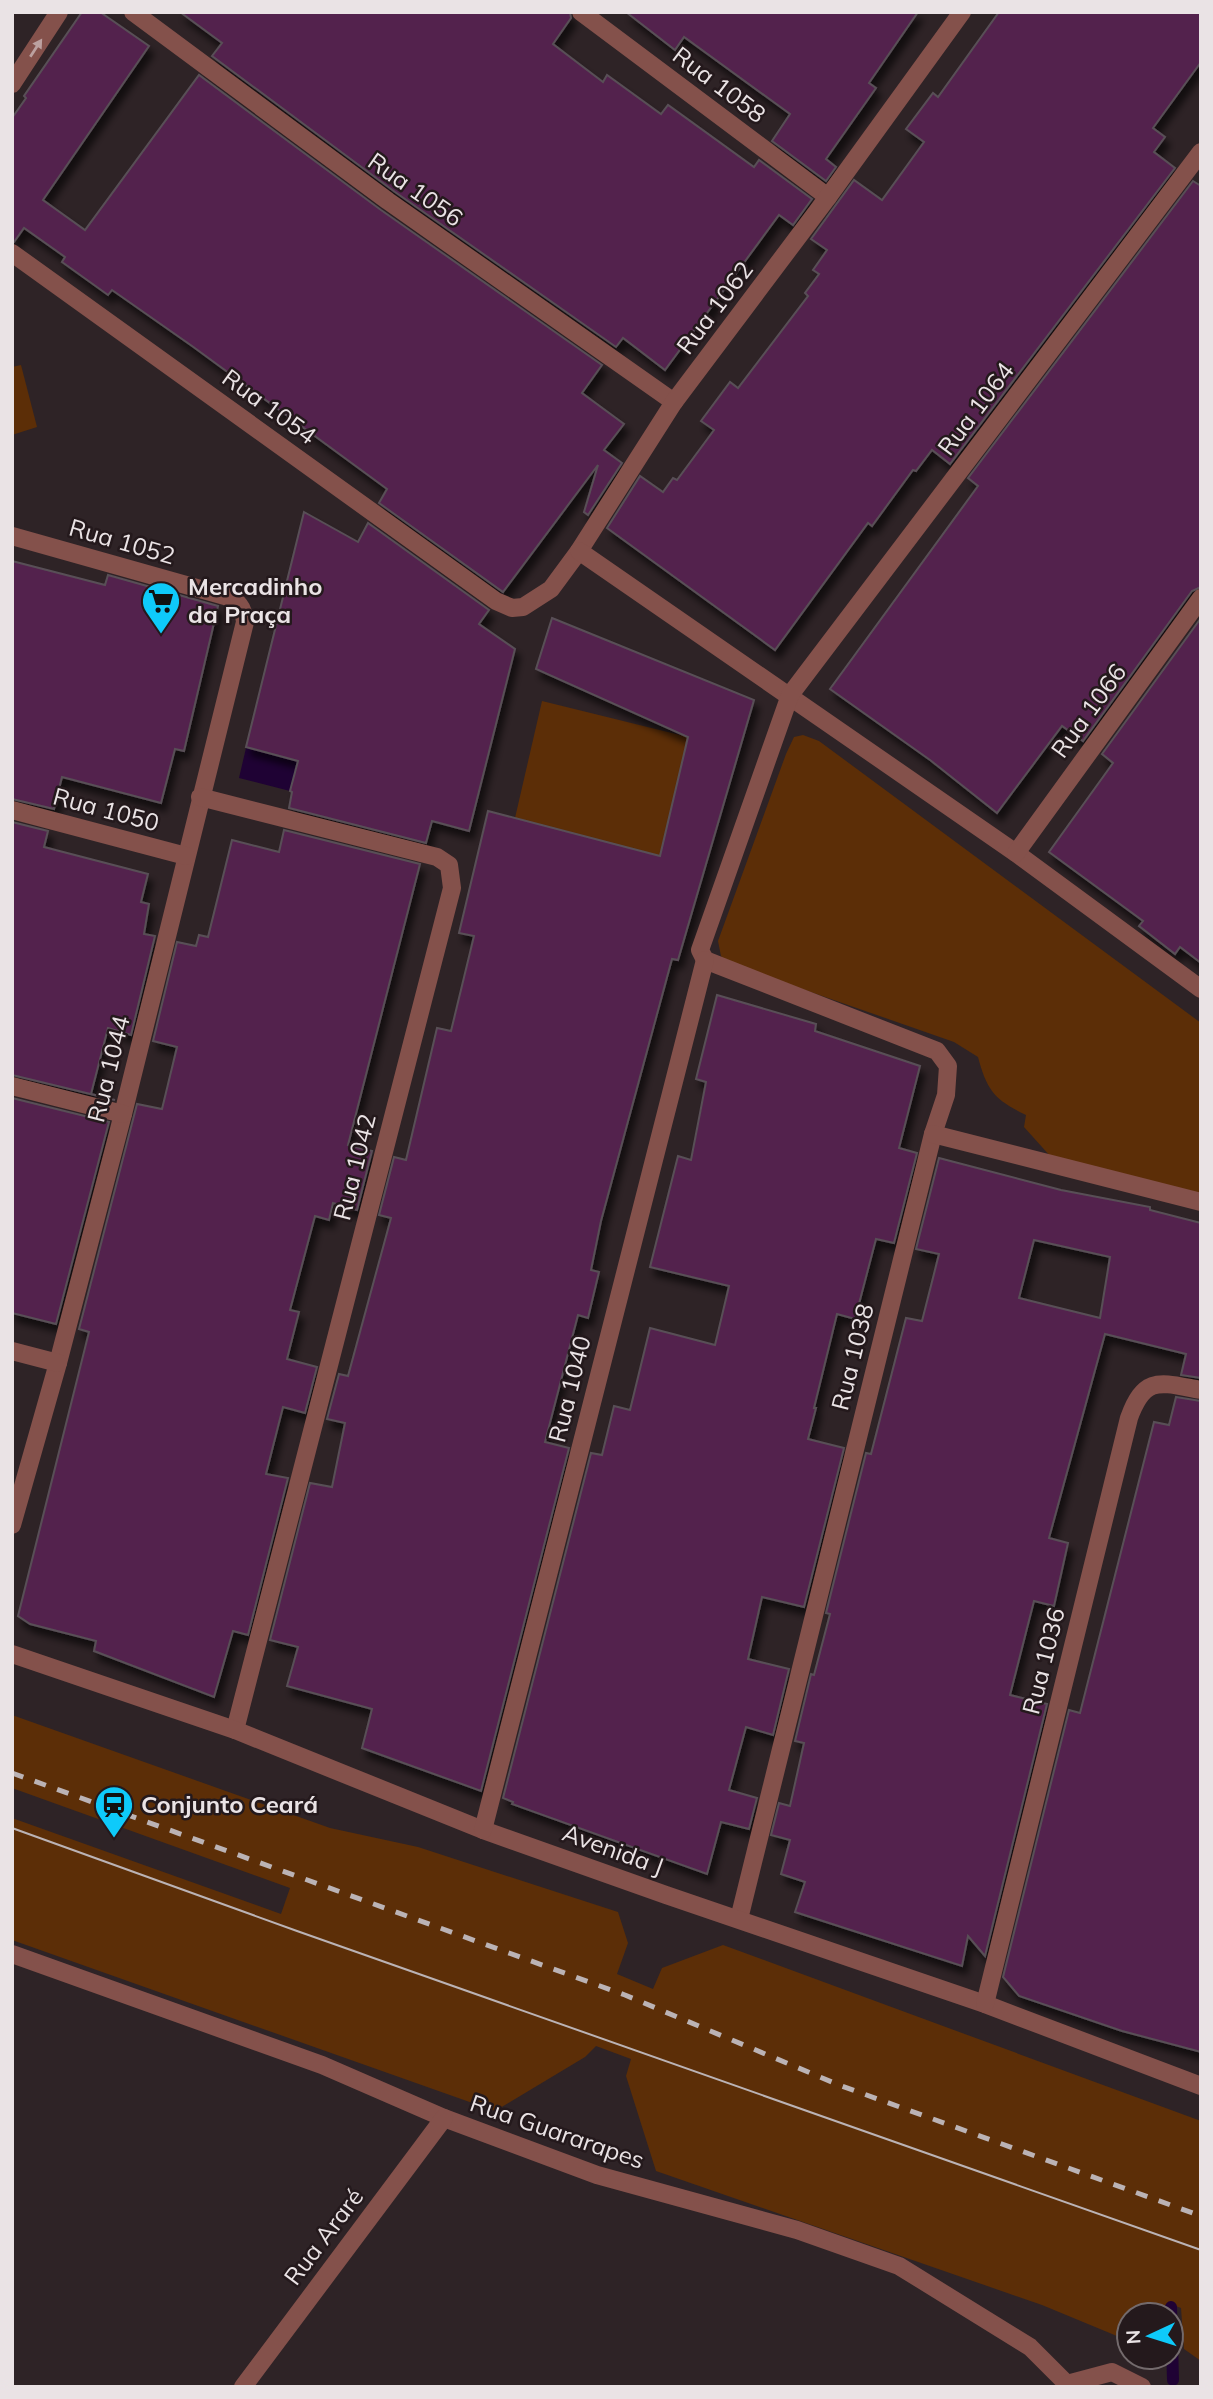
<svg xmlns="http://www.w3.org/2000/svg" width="1213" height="2399" viewBox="0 0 1213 2399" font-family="Mulish,sans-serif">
<defs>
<filter id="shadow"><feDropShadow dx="4.5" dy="8" stdDeviation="3.5" flood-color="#0009"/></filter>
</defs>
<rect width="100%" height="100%" fill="#2e2326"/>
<g fill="#5c2e07">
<polygon points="21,365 37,427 12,435 12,367"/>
<polygon points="542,701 688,737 660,856 515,818"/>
<path d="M803 735 819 741 1201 1023V1195L1051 1157 1024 1127 1026 1115C995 1100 987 1091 978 1057L954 1042 728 963 721 956 718 941 786 754 794 737Z"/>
<polygon points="12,1715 330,1828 418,1847 618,1912 628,1943 617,1974 653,1989 662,1968 723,1945 1201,2121 1201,2361 1184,2349 1181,2308 1168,2303 1154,2315 1129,2315 1129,2341 1042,2305 656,2171 626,2076 631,2059 596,2046 585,2057 495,2111 12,1940 12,1818 281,1914 290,1888 12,1788"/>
</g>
<polygon fill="#1f0234" points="246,748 298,761 290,791 239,778"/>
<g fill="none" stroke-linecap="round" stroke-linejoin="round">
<polyline stroke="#1f0234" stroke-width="12" points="1171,2307 1173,2380"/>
</g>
<g fill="#53234d" stroke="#594f57" stroke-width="2" fill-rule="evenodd" filter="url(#shadow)">
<polygon points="82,12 100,12 149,46 43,200 85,230 199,75 381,210 602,365 582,393 624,424 604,450 622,463 588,515 584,512 598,465 503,592 379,503 387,489 192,346 112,290 108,295 62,262 65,257 24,228 14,242 12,242 12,118 26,98 24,96"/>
<polygon points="180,12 570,12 571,18 553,44 603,82 607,75 661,114 668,105 754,167 759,160 812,199 793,225 779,215 665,370 623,338 616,347 395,192 212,56 222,43"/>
<polygon points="626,12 918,12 869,83 876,88 826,159 836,167 826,181 772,141 790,114 684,37 675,50"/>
<polygon points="999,12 1201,12 1201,62 1153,128 1165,137 1154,152 1175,168 950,464 932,450 916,471 913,470 872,526 868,523 775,650 607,528 640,476 663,492 673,478 677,480 714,430 701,421 730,382 738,388 808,296 805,293 819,274 813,270 827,250 811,239 854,180 882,200 924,142 906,129 933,93 938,97"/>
<polygon points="1193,181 1201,186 1201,587 1192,591 1083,741 1062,726 997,813 930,760 830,689 978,486 968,478"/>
<polygon points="304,512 358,542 368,523 489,610 479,624 515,649 469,831 432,821 426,843 289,808 292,792 290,791 298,761 246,747"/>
<polygon points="12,561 105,585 108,575 218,606 184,751 175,749 161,803 62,777 54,809 12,799"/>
<polygon points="552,618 754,700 678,960 672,959 601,1221 591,1270 599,1272 588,1318 578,1315 545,1442 569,1448 481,1791 362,1748 372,1709 287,1686 298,1647 270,1640 310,1483 332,1487 345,1423 327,1419 339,1374 348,1376 391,1218 379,1215 394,1157 406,1160 437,1028 451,1031 474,936 459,933 488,811 660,856 688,737 536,669"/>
<polygon points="1201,618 1201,963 1180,947 1175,954 1139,926 1143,921 1049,852 1113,763 1102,754"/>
<polygon points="12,822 48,831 44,847 148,874 141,902 149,904 144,934 155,936 131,1035 108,1028 91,1094 115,1100 12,1075"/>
<polygon points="284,830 420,864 348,1145 372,1151 357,1210 333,1203 329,1220 315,1216 290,1310 299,1312 287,1359 317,1367 305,1413 283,1407 266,1474 288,1478 248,1635 233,1631 214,1697 94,1651 96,1641 30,1624 18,1616 89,1332 79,1329 137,1104 162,1109 177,1047 153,1041 177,942 196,946 199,935 208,937 232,840 279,852"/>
<polygon points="717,995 816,1024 815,1031 920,1066 899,1148 917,1153 894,1243 876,1239 855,1319 837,1314 814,1408 816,1408 808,1439 844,1448 804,1607 762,1597 748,1659 789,1669 773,1735 746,1727 729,1790 757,1798 749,1829 721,1822 707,1874 512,1804 513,1802 503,1798 591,1453 602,1455 614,1406 630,1410 650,1328 715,1345 729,1286 650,1267 678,1156 691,1160 706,1082 696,1079"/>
<polygon points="12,1098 109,1122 56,1324 12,1313"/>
<path d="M939 1158 1061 1190 1150 1207V1210L1201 1223V1378L1181 1375 1186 1354 1105 1334 1049 1538 1068 1543 1054 1606 1034 1601 1010 1695 1047 1704 985 1956 968 1936 962 1966 795 1912 805 1882 781 1874 790 1840 771 1835 779 1803 790 1806 804 1743 795 1741 811 1674 814 1675 830 1614 826 1613 866 1453 871 1454 906 1318 922 1321 939 1254 916 1249ZM1034 1240 1110 1257 1100 1318 1019 1298Z"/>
<polygon points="1176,1397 1201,1401 1201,2052 1122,2031 1019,1996 1003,1977 1069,1710 1080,1713 1154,1422 1169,1425"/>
</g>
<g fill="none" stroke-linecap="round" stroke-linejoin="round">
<g stroke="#84514b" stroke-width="18">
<polyline points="133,12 388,201 674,402"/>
<polyline points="581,12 828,197"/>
<polyline points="12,84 59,12"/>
<polyline points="12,253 496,601 512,608 523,607 551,589 579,551 674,402 828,197 962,12"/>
<path d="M12 536 225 596C239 602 243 606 245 622L123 1114 58 1363 12 1525"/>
<polyline points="579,551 1016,853 1201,989"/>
<polyline points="200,797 437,857 449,865 452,888 235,1730"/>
<polyline points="12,810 186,856"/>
<polyline points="1016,853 1201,598"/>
<polyline points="705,960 937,1051 948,1066 946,1095 933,1134 739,1919"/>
<polyline points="705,960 700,950 790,695 1201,152"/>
<polyline points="12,1086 123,1114"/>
<polyline points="933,1134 1201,1202"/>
<polyline points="12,1351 58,1363"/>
<polyline points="12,1654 235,1730 483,1830 666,1895 985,2004 1201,2086"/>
<polyline points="483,1830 705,960"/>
<polyline points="12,1954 322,2065 444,2118 597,2175 797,2230 899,2266 1030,2347 1067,2384"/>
<path d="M985 2004 1129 1418C1145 1374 1161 1383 1201 1390"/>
<polyline points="1067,2384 1112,2372 1142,2387"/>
<polyline points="243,2387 444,2118"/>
</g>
<polyline stroke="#bbb3b5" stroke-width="2" points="12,1828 297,1931 1201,2250"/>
<polyline stroke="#bbb3b5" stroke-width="5" stroke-dasharray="12 12" stroke-linecap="butt" points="12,1773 625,1995 839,2085 1201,2216"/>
</g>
<defs><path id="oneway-solid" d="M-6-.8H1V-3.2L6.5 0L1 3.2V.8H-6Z" transform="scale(1.75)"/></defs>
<use fill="#bca1a0" href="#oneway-solid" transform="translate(36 48) rotate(-57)"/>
<defs>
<g id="supermarket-pin" transform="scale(2.0125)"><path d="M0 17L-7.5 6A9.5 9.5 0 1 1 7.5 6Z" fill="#0ecafa" stroke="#24191c"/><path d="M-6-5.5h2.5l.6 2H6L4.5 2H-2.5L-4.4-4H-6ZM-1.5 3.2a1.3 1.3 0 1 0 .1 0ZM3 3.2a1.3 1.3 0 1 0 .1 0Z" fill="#111"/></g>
<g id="station-pin" transform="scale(2.0125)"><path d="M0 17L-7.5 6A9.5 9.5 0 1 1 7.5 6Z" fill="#0ecafa" stroke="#24191c"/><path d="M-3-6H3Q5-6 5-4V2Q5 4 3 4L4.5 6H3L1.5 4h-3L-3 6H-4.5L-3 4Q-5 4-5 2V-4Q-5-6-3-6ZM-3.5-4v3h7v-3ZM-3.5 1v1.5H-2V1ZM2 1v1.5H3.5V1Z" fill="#111"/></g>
</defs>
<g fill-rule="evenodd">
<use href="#supermarket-pin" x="161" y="601"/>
<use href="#station-pin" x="114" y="1805"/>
</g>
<g text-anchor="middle" stroke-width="5" stroke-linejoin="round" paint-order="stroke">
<g font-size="24" fill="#eae3e5" stroke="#24191c">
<text transform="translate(719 85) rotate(37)" y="8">Rua 1058</text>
<text transform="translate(415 190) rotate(35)" y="8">Rua 1056</text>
<text transform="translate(715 308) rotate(-53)" y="8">Rua 1062</text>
<text transform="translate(269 407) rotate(36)" y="8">Rua 1054</text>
<text transform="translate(976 409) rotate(-53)" y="8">Rua 1064</text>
<text transform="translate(122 542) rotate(16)" y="8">Rua 1052</text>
<text transform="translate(1089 711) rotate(-54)" y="8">Rua 1066</text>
<text transform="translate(106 810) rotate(15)" y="8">Rua 1050</text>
<text transform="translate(109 1069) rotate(-76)" y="8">Rua 1044</text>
<text transform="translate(355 1167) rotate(-76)" y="8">Rua 1042</text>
<text transform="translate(853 1357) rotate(-76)" y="8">Rua 1038</text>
<text transform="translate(570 1389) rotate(-76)" y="8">Rua 1040</text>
<text transform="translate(1044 1661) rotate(-76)" y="8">Rua 1036</text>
<text transform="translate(613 1850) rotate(20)" y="8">Avenida J</text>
<text transform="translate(557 2132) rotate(19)" y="8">Rua Guararapes</text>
<text transform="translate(324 2237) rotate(-53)" y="8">Rua Araré</text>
</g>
<g font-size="24" font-weight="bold" fill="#eae3e5" stroke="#24191c" text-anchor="start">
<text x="188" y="595">Mercadinho<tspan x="188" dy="28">da Praça</tspan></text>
<text x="141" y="1813">Conjunto Ceará</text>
</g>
</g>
<rect width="1213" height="2399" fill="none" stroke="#eae3e5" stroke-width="28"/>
<g transform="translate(1150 2336) rotate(266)"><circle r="33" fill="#24191c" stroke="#736a6c" stroke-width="2"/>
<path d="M0-5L12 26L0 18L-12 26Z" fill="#0ecafa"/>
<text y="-10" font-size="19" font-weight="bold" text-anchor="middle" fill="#eae3e5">N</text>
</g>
</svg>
